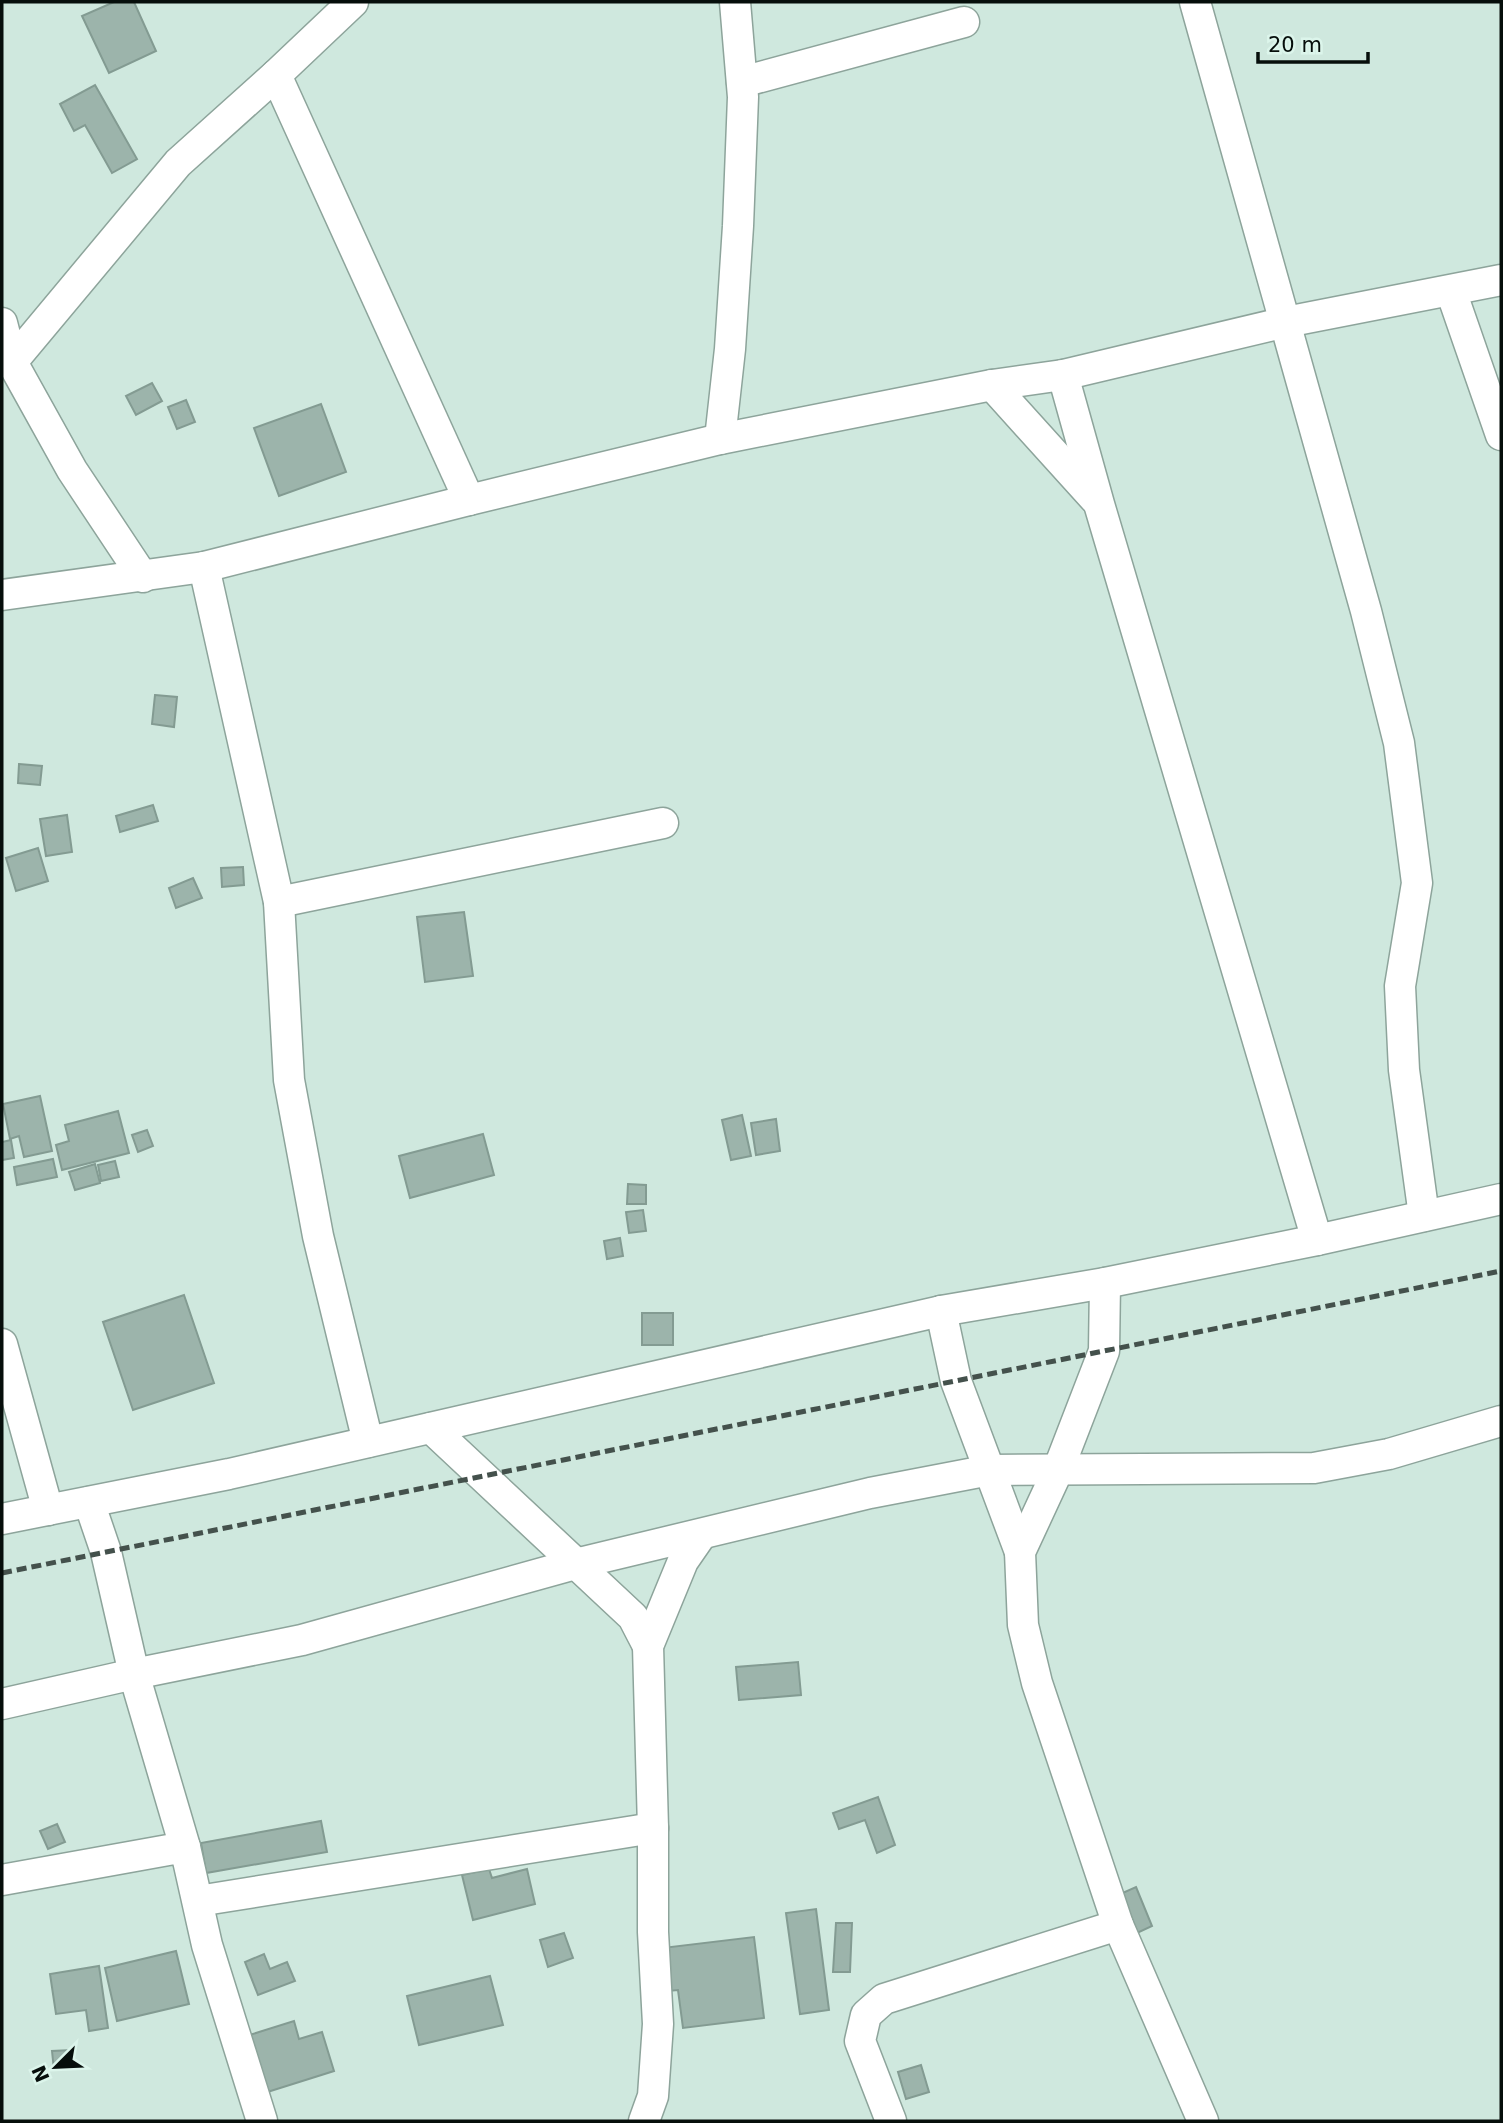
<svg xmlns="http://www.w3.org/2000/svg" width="1503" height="2123" viewBox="0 0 1503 2123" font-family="'DejaVu Sans',sans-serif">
<rect width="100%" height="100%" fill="#cfe8de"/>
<g fill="#9cb4ab" stroke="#839b92" stroke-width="2">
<polygon points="114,2 134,2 156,51 109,73 82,16"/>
<polygon points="95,85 137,159 112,173 85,125 74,131 60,104"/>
<polygon points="152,383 162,401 136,415 126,396"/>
<polygon points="186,400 195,422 177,429 168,407"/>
<polygon points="321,404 346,472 279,496 254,428"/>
<polygon points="155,695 177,697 174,727 152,724"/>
<polygon points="19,764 42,766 40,785 18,783"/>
<polygon points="153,805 158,821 120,832 116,816"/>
<polygon points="67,815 72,852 46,856 40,819"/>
<polygon points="38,848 48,881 16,891 6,858"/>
<polygon points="243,867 244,885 222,887 221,868"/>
<polygon points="193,878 202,898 176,908 169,888"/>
<polygon points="464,912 473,976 425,982 417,917"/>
<polygon points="40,1096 52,1151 24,1157 19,1136 10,1139 3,1104"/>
<polygon points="118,1111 129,1153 62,1170 56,1145 69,1141 65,1125"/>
<polygon points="742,1115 751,1156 731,1160 722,1120"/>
<polygon points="776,1119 780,1151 756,1155 751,1123"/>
<polygon points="147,1130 153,1146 138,1152 132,1135"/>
<polygon points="483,1134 494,1175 410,1198 399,1156"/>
<polygon points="11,1140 14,1158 2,1160 2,1142"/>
<polygon points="53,1159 57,1177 17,1185 14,1167"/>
<polygon points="115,1161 119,1177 101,1181 98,1165"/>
<polygon points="95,1164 100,1183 75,1190 69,1172"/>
<polygon points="628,1184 646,1185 646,1204 627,1204"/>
<polygon points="643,1210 646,1231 629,1233 626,1212"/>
<polygon points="620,1238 623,1256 607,1259 604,1241"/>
<polygon points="184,1295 214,1383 133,1410 103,1322"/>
<rect x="642" y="1313" width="31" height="32"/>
<polygon points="798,1662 801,1695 739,1700 736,1667"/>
<polygon points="878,1797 895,1845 877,1853 865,1820 839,1829 833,1813"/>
<polygon points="321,1821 327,1852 206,1873 201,1843"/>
<polygon points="57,1824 65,1842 48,1849 40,1831"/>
<polygon points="489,1869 492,1878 527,1869 535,1904 473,1920 462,1875"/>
<polygon points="1136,1887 1152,1926 1135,1934 1118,1895"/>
<polygon points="816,1909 829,2010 800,2014 786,1913"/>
<polygon points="836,1923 852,1923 850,1972 833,1972"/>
<polygon points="564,1933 573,1958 548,1967 540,1940"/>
<polygon points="754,1937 764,2018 683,2028 678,1990 668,1991 662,1948"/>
<polygon points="176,1951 189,2004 117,2021 105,1968"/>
<polygon points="264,1954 270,1969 287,1962 295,1981 258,1995 245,1962"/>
<polygon points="99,1966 108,2028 89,2031 86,2010 56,2014 50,1974"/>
<polygon points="490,1976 503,2025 419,2045 407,1996"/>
<polygon points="294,2021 299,2039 322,2032 334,2071 258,2095 240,2038"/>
<polygon points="72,2050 74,2068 54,2070 52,2051"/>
<polygon points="921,2065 929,2092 906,2099 898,2072"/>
</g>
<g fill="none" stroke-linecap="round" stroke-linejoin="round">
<g stroke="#8da49b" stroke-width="33">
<g id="street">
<polyline points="1195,2 1366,611 1399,743 1417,883 1400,986 1404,1070 1424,1216"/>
<polyline points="276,75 469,500"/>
<polyline points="742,82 964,22"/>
<polyline points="1451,291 1501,435"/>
<polyline points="2,323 12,362 72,470 143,577"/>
<polyline points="12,362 178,163 276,75 353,2"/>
<polyline points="1063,375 1099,504 1317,1240"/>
<polyline points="992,385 1095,499"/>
<polyline points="720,439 730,349 738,226 743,97 735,2"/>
<polyline points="204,567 279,902 289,1080 318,1236 368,1442"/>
<polyline points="2,595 204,567 469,500 720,439 992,385 1063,375 1286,322 1501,280"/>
<polyline points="279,902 663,823"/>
<polyline points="1105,1283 1104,1351 1058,1470 1020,1552 1023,1625 1037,1683 1118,1925 1203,2121"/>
<polyline points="941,1311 956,1381 1020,1552"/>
<polyline points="2,1344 48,1510"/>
<polyline points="431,1428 633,1617 648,1646"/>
<polyline points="89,1502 106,1552 134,1674 185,1847"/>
<polyline points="2,1519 229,1474 941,1311 1105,1283 1317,1240 1501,1199"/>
<polyline points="2,1704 134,1674 302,1640 575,1564 870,1493 990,1470 1314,1468 1389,1454 1501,1421"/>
<polyline points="2,1880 185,1847 207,1945 262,2121"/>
<polyline points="198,1901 653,1828"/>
<polyline points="644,2121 653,2096 658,2024 653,1932 653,1828 648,1646 683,1561 701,1535"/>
<polyline points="891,2121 860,2041 866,2015 884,1999 1118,1925"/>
</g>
</g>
<use href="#street" stroke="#fff" stroke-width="30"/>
<polyline stroke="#44514c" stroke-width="5" stroke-dasharray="10 5" stroke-linecap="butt" points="2,1573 1501,1271"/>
</g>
<rect width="1503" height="2123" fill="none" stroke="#060e0b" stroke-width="7"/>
<g transform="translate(56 2067) rotate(246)" stroke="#dcf5eb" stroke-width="5" paint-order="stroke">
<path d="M0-5L12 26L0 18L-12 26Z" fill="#060e0b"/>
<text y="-10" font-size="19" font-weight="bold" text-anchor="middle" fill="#060e0b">N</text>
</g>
<path d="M1258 52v10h110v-10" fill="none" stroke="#060e0b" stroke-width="3.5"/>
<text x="1268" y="52" font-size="21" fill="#060e0b" stroke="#dcf5eb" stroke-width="5" paint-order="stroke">20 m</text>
</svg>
